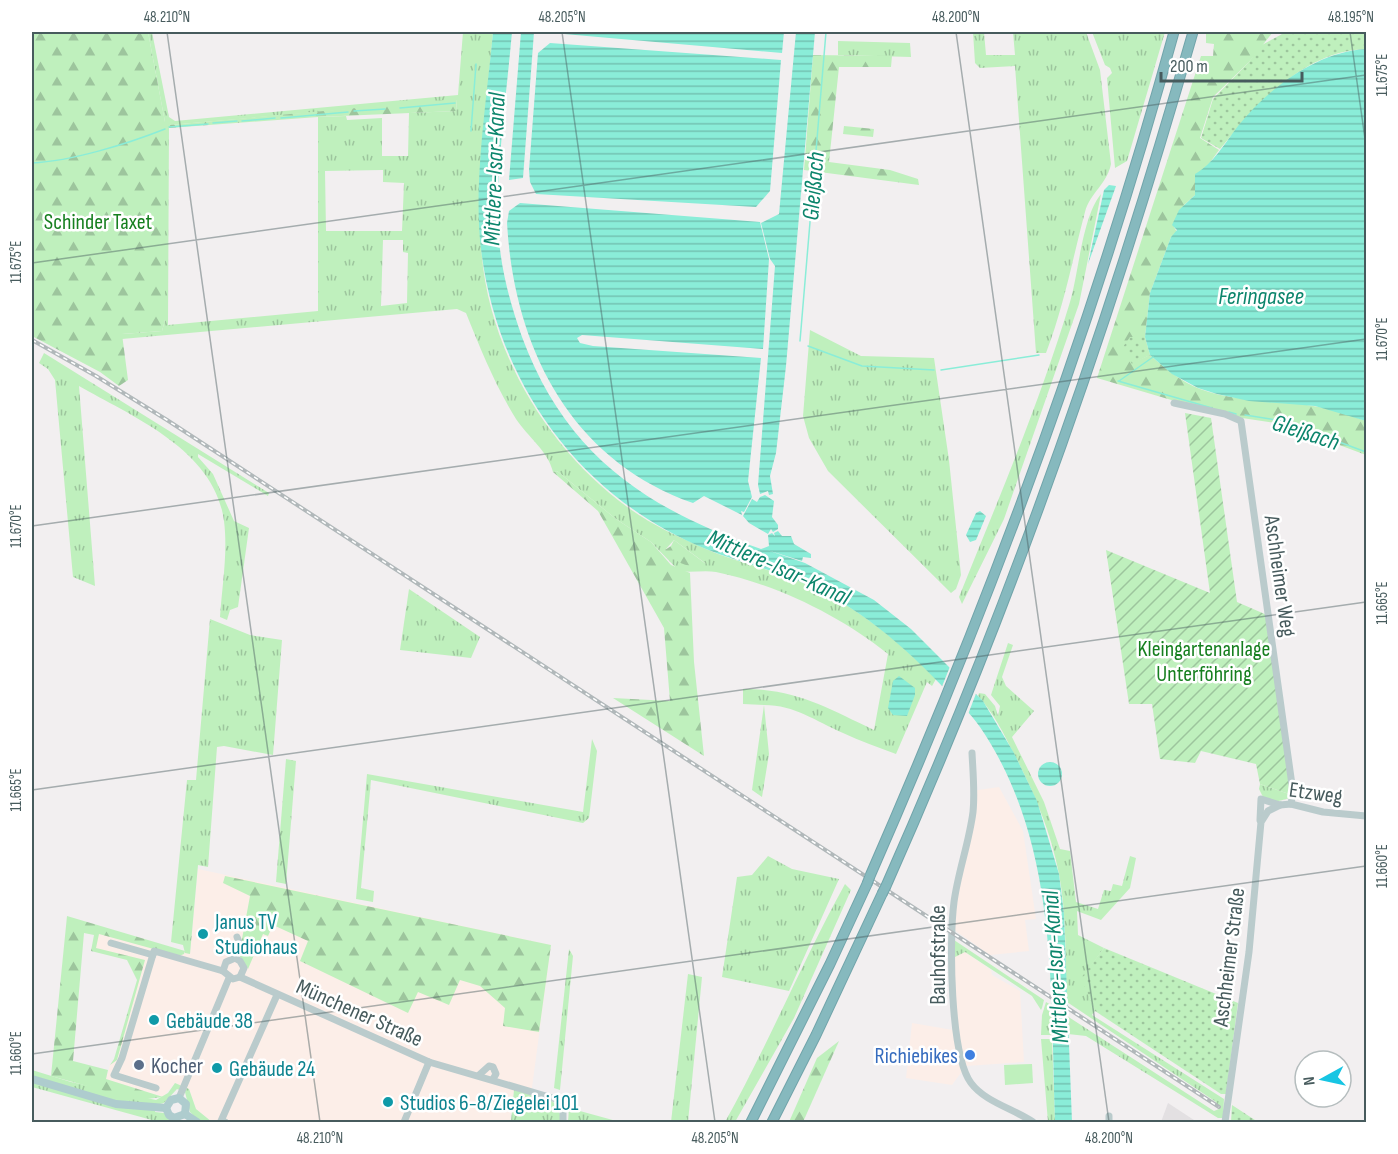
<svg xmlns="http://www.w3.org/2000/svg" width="1398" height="1154" viewBox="0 0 1398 1154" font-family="'Sofia Sans Condensed',sans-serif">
<defs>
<pattern id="grass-tufts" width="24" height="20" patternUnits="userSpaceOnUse" patternTransform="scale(1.5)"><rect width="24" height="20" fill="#bff0bd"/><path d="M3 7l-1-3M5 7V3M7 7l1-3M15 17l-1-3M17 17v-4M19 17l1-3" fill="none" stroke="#9dc59d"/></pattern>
<pattern id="forest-firs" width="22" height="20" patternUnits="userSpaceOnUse" patternTransform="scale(1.5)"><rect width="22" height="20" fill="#bff0bd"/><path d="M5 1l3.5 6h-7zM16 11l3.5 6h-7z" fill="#9dc59d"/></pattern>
<pattern id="park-dots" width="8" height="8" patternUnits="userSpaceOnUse" patternTransform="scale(1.5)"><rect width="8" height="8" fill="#bff0bd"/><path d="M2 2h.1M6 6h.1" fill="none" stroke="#9dc59d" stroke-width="1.8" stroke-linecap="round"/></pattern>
<pattern id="garden-furrows" width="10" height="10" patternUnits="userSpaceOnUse" patternTransform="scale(1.5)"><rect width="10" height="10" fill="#bff0bd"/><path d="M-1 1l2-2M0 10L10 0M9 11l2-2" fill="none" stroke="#9dc59d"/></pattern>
<pattern id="water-rules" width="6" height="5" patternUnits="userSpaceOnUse" patternTransform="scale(1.5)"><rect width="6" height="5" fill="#8aedd8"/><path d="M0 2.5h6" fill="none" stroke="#73c3b2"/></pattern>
</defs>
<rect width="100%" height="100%" fill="#f2eff0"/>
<g fill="#fceee8">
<polygon points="999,787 1023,831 1036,919 1025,920 1029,951 990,955 950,927 971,811 971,791"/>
<polygon points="198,869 551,945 531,1095 514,1090 510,1122 212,1122 196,1109 189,1089 175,1083 163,1097 106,1079 110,1065 117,1059 143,962 95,949 99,929 190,954"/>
<polygon points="949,945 957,954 965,952 991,970 992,975 1020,991 1024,1062 966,1066 952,1085 906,1078 912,1023 953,1030"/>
</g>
<polygon fill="#e3e0e2" points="1168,1103 1197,1122 1161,1122"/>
<g fill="url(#grass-tufts)" fill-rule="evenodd">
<path d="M148 32H152L169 117 175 121 458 95 463 32H493C487 102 477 174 481 244 486 347 547 450 630 509 652 525 681 538 706 549 735 562 767 568 796 580 850 601 896 638 936 679L932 686 927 682 896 754C878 747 860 741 843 733 815 721 795 705 764 705L769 754 762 797 752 790 764 705 743 704V689C796 689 827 708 874 730L888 654C841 616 775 584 716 572 704 570 691 573 679 571L651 542 616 519 557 471 553 472C548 451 528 437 516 419 495 385 481 350 466 313L457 309 122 339V334L162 331 165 320V122ZM457 100 456 111 409 113 408 156H382V118L347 120 346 116 318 117V311L168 325 169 125ZM383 170V182L404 183 402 231H326L325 171ZM383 240H403V252L408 253 407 303 381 306ZM674 540 705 563V564L666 549Z"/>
<path d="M973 32H984L986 55H1015L1013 32H1086L1100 70 1111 164C1107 184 1090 193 1085 212 1072 261 1064 306 1046 353H1036L1015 66 980 68 975 63Z"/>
<polygon points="1092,32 1165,32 1127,161 1115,168 1107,78 1112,73 1110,68 1105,65"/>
<polygon points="838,41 910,43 911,57 838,55"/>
<path d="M1101 194 1079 304 1004 519 962 604 959 597C998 500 1040 402 1070 302 1079 272 1082 217 1101 194Z"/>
<polygon points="810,330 861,356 934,358 949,460 961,575 956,589 951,593 828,471 809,438 803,416"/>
<path d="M44 353 269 493 268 496 198 454V457L213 474 234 521 249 528 238 607 230 610 227 620 220 617C222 586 228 553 224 521 215 450 133 417 79 386L95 586 73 577 55 380 48 369 39 363Z"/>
<polygon points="409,589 480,637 471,658 400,650"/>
<polygon points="210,619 250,635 282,640 273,755 224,746 217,747 208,867 198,865 190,954 185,953 183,945 171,942 187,780 196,780"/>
<path d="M1008 643 1013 645 1002 677 1006 686 1034 711 1012 737 1044 802 1060 849 1070 851 1076 902 1098 909 1104 890 1111 891 1113 884 1122 886 1130 856 1136 858 1130 888 1101 920 1077 911 1078 935 1104 948 1082 978 1095 1011 1092 1015 1224 1099 1223 1118H1218L1086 1036 1068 1034 1067 1016 1214 1111 1219 1109 1216 1102 1067 1002C1065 960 1067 916 1059 874 1051 832 1034 792 1014 754 1004 734 993 712 978 696L979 693 985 694 995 706 998 716 1000 706 991 695Z"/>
<polygon points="592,739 597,751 589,818 583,823 371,780 361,888 374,891 373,902 356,899 367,774 583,812"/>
<polygon points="286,759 296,761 286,884 276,882"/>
<polygon points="1260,784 1292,795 1290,798 1275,802 1264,799 1259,789"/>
<polygon points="768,856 792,869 839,879 789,991 722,977 737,877 752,875"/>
<path d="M845 884 851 890 794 1018 735 1122H725C768 1045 802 962 845 884Z"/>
<polygon points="954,940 1044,1000 1042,1008 1041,1010 1032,996 965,952 955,957"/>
<polygon points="569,949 573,956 560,1090 554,1088"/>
<polygon points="688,974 702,977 688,1122 671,1122"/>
<polygon points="1046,1002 1051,1005 1052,1035 1041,1035 1042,1015"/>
<polygon points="1041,1039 1052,1039 1055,1122 1048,1122"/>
<polygon points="32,1070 71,1082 156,1100 168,1093 175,1083 189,1089 196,1109 212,1122 194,1122 196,1118 190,1112 185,1092 177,1089 164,1103 156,1105 155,1112 164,1113 172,1122 159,1122 32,1087"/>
<path d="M514 1090C537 1096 560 1093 561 1122H511Z"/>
<polygon points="569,1108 620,1122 568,1122"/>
</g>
<g fill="url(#forest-firs)">
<polygon points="32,32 148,32 165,122 165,320 162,331 122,334 128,380 119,386 100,372 32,336"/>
<path d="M1206 32H1273L1249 62 1213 97 1200 138 1219 150 1206 168 1195 178V195L1184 205 1174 227 1177 232 1171 237 1150 293 1145 337H1130L1132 363 1150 355C1165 368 1181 382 1200 389 1238 403 1275 399 1313 406 1332 409 1349 415 1366 421V455L1283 424 1222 415 1097 378 1201 56H1213L1214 44 1206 43Z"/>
<polygon points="813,55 892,56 891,67 839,67 829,162 890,170 918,179 919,185 804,170"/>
<polygon points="457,99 456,111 318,117 169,128 169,125"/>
<polygon points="844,126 874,129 873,137 843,134"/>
<polygon points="557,471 616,519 651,542 671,565 690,573 694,662 704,756 613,698 670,701 664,628 598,511 553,472"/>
<path d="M674 540 706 564C686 568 679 565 665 550L671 546Z"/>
<polygon points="225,876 551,945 539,1032 503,1026 505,1008 480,986 460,980 449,1005 418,992 408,1013 300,961 308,941 273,925 268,936 263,934 248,969 239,955 250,896 223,883"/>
<polygon points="67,916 185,951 184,954 179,956 99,934 96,948 145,960 117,1060 110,1065 114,1059 137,980 127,960 91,951 94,935 84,933 73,1061 108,1070 106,1079 163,1097 138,1100 51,1076"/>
<polygon points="839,1041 803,1122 789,1122 817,1058"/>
</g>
<g fill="url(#park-dots)">
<path d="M1286 32H1366V49C1304 51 1257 104 1220 149L1201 138 1213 99 1249 62 1260 46Z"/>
<polygon points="1130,337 1145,337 1150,355 1132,364 1123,347"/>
<polygon points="1104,948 1238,1003 1226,1094 1221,1094 1095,1011 1081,978"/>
<polygon points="1232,1105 1258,1122 1231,1122"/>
</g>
<polygon fill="url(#garden-furrows)" points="1185,413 1211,418 1237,602 1267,615 1292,795 1260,784 1256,764 1201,751 1195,763 1160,759 1152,704 1129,704 1106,550 1210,593"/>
<polygon fill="#bff0bd" points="1032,1064 1033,1083 1005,1085 1004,1065"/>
<g fill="url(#water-rules)">
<path d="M493 32H512C506 100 495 172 499 240 502 274 511 306 522 337 566 456 646 508 761 549L769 546 768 535 772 533 775 536 774 533 778 531 782 536H791L794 544 811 554V558L803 557 802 561 767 550 805 563 874 600 911 629 983 701 1014 753 1037 801 1059 874 1064 914 1072 1122H1055C1050 989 1059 843 980 727 971 714 959 703 948 692 904 646 856 603 796 580 767 568 735 561 706 549 580 498 497 383 481 249 473 184 487 98 493 32Z"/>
<polygon points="521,32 534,32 523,178 509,180"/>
<polygon points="541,32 784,32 782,53"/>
<polygon points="796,32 815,32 786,366 776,453 770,476 773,494 769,495 768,491 760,494 758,485 775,266 770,259 761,223 779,214"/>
<polygon points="550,43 781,60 770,191 756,207 536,194 530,182 529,170 538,53"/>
<path d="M1366 49V421L1315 406 1249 401 1217 394 1198 388 1172 374 1150 355 1145 337 1150 293 1171 237 1177 230 1172 225 1179 210 1195 195V174C1213 164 1225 143 1238 126 1269 88 1316 52 1366 49Z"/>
<polygon points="1109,185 1116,186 1088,264 1104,190"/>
<path d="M520 203 760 222 769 259 763 349 582 335 577 338 580 343 593 346 761 358 748 481 752 497 744 512 741 511 742 515 704 496 693 503C570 460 514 347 507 223L509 211Z"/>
<polygon points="765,495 774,501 772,517 778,525 778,529 773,532 771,529 768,534 749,523 743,516 752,499 757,502 760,497"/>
<polygon points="980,511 986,516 976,540 970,542 966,535 976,513"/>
<polygon points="899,676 915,688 915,695 907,716 893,715 888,708 893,681"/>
<circle cx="1050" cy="774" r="12"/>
</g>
<polygon fill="#f2eff0" points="951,664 977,691 967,717 941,689"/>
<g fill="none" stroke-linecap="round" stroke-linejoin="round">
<g stroke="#8aedd8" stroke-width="1.5">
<polyline points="400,108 455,103"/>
<polyline points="354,111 385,109"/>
<polyline points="281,118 348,112"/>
<polyline points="242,121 275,118"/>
<polyline points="213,123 237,121"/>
<polyline points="169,127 208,124"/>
<polyline points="471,131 476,64"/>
<path d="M32 163C72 161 127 144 165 129"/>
<polyline points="800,341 826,32"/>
<polyline points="808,346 862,366 934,370"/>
<polyline points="941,370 1039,355"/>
<polyline points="1118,381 1212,408"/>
<polyline points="1119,381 1153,357"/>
<polyline points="1229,412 1236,414"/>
<polyline points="1245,415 1283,421 1366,452"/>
</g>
<g stroke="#71a4aa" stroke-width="11">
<g id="highway">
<path d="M870 876C990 602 1095 320 1174 32"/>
<path d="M886 886C1009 609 1110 323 1193 32"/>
<polyline points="751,1122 830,964 867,884"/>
<polyline points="772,1122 816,1035 882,894"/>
</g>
</g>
<g stroke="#bacbcc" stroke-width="7">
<polyline points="1174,403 1225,414 1241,421 1293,792 1291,804"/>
<path d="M972 753C973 773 975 793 973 812 969 843 958 872 954 902 949 939 950 1055 971 1083 985 1102 1014 1109 1033 1122"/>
<polyline points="1260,820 1261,799 1280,805 1291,804 1323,812 1366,816"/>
<polyline points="111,943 153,955"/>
<polyline points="235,958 240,961 244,968 240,977"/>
<polyline points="235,958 239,942 237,937"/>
<polyline points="223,971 226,962 235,958"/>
<polyline points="479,1075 489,1066 493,1067 496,1074 493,1079"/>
<polyline points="156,1088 114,1075 122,1058 154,951 223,971 233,979 240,977 429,1062 556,1099 563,1104 563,1122"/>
<polyline points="179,1098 229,978"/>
<polyline points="225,1122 221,1121 277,995"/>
<polyline points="404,1122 429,1062"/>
<polyline points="1109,1122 1109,1116"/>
<polyline points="1225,1122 1249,952 1261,822 1268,811 1280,805"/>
</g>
<g stroke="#aeccce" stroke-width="8">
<polyline points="32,1079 116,1104 166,1108"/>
<polyline points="166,1108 171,1100 179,1098 186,1104 185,1114"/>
<polyline points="166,1108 169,1115 174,1118 185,1114"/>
<polyline points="185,1114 197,1122"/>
</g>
<use href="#highway" stroke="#86b9be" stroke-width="9"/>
<g stroke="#b1b8ba" stroke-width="4">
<polyline id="rail" points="32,340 96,376 167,420 1219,1107"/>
</g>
<use href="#rail" stroke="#fff" stroke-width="1.5" stroke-dasharray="4.5" stroke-linecap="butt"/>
<g stroke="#71a4aa" stroke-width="11" stroke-linecap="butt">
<g id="highway-bridge">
<polyline points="867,884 870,876"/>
<polyline points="882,894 886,886"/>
</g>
</g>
<use href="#highway-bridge" stroke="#86b9be" stroke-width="9"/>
</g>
<path fill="none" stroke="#475b5d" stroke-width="1.5" stroke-opacity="0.45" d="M167 32 320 1122M562 32 715 1122M956 32 1109 1122M1350 32 1366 146M32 263 1366 75M32 526 1366 339M32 790 1366 602M32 1054 1366 866"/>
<g fill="#0f9aa8" stroke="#fff" stroke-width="2">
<circle cx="203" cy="934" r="6"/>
<circle cx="154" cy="1020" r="6"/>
<circle cx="217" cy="1068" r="6"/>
<circle cx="388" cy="1102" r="6"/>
</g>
<circle fill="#3f7fe0" stroke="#fff" stroke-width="2" cx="970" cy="1055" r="6"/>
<circle fill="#5c6f8a" stroke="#fff" stroke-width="2" cx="139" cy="1065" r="6"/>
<g text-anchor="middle" stroke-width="5" stroke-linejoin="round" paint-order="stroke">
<g font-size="22" fill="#167f1f" stroke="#fff">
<text x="98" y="229">Schinder Taxet</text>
<text x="1204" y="656">Kleingartenanlage<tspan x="1204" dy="25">Unterföhring</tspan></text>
</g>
<g font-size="22" fill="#475b5d" stroke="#fff">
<text transform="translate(1281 576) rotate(82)" y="8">Aschheimer Weg</text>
<text transform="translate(1316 792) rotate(8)" y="8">Etzweg</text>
<text transform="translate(937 955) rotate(-90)" y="8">Bauhofstraße</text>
<text transform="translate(1228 957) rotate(-83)" y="8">Aschheimer Straße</text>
<text transform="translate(360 1012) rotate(24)" y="8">Münchener Straße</text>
</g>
<g font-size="22" fill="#0d838f" stroke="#fff" text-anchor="start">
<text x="215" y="929">Janus TV<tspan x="215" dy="25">Studiohaus</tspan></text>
<text x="166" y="1028">Gebäude 38</text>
<text x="229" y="1076">Gebäude 24</text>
<text x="400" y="1110">Studios 6-8/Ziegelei 101</text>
</g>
<g font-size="22" fill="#366cbe" stroke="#fff" text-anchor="end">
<text x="958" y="1063">Richiebikes</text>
</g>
<g font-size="22" fill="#4e5e75" stroke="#fff" text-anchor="start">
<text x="151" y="1073">Kocher</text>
</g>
<g font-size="24" font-style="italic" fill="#0c856c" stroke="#fff">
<text transform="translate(494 169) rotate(-88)" y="8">Mittlere-Isar-Kanal</text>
<text transform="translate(813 186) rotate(-85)" y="8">Gleißach</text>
<text x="1261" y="304">Feringasee</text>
<text transform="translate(1306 432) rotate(18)" y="8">Gleißach</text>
<text transform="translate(779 567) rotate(24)" y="8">Mittlere-Isar-Kanal</text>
<text transform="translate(1055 967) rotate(-94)" y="8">Mittlere-Isar-Kanal</text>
</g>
</g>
<rect width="1398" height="1154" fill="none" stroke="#ffffff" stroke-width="66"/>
<g transform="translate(1323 1079) rotate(262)"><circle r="28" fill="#ffffff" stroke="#b5bdbe" stroke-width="1.5"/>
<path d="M0-4.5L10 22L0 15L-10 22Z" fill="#17c5e3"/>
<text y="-9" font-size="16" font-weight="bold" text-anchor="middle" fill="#475b5d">N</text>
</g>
<path d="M1161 72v9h141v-9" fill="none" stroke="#475b5d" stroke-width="3"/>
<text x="1170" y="72" font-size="18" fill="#475b5d" stroke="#ffffff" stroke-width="4.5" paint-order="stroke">200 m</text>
<rect x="33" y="33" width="1332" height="1088" fill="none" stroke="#475b5d" stroke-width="2"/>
<g font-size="15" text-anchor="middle" fill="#475b5d">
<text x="167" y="22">48.210°N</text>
<text x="562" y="22">48.205°N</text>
<text x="956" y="22">48.200°N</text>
<text x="1351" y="22">48.195°N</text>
<text transform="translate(1382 75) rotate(-90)" y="5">11.675°E</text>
<text transform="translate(16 262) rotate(-90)" y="5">11.675°E</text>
<text transform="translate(1382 339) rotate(-90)" y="5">11.670°E</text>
<text transform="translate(16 526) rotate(-90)" y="5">11.670°E</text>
<text transform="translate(1382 603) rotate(-90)" y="5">11.665°E</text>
<text transform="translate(16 790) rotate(-90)" y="5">11.665°E</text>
<text transform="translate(1382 866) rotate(-90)" y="5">11.660°E</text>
<text transform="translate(16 1053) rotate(-90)" y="5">11.660°E</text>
<text x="320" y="1143">48.210°N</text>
<text x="715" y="1143">48.205°N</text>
<text x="1109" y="1143">48.200°N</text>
</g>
</svg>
